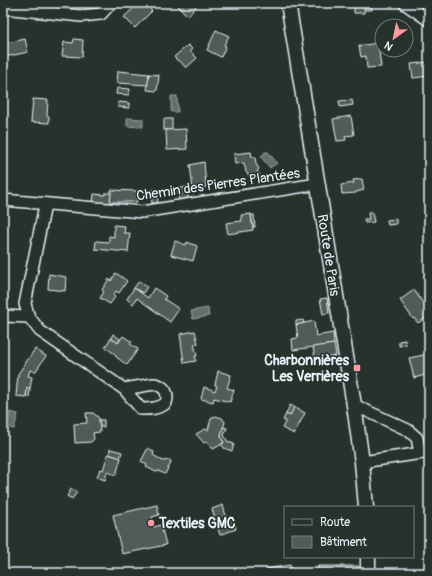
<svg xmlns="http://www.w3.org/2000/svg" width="432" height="576" viewBox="0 0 432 576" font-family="Pangolin,sans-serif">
<rect width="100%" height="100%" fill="#26332d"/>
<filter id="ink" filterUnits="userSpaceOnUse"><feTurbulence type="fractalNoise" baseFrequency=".025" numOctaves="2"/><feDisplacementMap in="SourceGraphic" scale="8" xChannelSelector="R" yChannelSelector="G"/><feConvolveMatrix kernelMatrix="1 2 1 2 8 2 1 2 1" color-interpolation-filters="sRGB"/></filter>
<g filter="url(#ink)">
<g fill="#636f6d" stroke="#98a3a5">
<polygon points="171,96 177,96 178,112 171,112"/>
<polygon points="127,118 143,119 143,127 127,126"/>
<polygon points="265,152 268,152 277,163 270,168 261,157"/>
<polygon points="208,308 209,316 193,319 191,311"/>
<polygon points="10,412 18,414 14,429 6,427"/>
</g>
<g fill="#505c59" stroke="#e8f1f8">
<polygon points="139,3 144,3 152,11 135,28 124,17"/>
<polygon points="180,3 199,3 188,16 178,6"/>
<polygon points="354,3 371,3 372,10 364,10 364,13 354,13"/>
<polygon points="216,30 229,36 224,45 226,46 221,57 207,50"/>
<polygon points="25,39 28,52 5,57 3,44"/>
<polygon points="74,39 83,40 82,57 62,56 64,42 73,43"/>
<polygon points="378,43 381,67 367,68 366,56 361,57 359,46"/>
<polygon points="188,45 192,49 190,51 197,58 186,68 179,60 178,61 174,57"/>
<polygon points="429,62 429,76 413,78 411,64"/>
<polygon points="118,71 149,74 148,85 117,83"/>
<polygon points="149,74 159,75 157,91 147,90"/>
<polygon points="117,88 130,89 129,95 116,94"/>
<polygon points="33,99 48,100 47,116 49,116 49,123 31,122"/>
<polygon points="352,100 353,105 340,107 339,101"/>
<polygon points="118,102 129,103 129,108 118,107"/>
<polygon points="351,116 354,135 345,136 346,140 337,141 333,119"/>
<rect x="164" y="119" width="8" height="11"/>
<polygon points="186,129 187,149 167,150 166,130"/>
<polygon points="251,152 252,157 255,157 256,164 259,169 257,171 260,175 254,179 251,178 246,172 244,163 235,164 234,154"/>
<polygon points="204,162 206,187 193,189 190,165"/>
<polygon points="362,179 364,190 356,192 356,193 342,194 341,185 354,183 353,180"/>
<polygon points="187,187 188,198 179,200 177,189"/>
<polygon points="111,190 137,191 137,202 110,202"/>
<polygon points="151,190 157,190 158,203 152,203"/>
<polygon points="105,193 111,193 110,204 93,203 94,194 105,195"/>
<polygon points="368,212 372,212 374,222 365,223 364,219 369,219"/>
<polygon points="251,214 253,230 228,234 226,223 242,221 241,215"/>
<polygon points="251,215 254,215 255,227 253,227"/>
<polygon points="396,219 396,224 388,225 387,220"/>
<polygon points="114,225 125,226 124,233 130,233 128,252 95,249 96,241 109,242 109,236 114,237"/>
<polygon points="3,233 6,233 4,249 3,249"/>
<polygon points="175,241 186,245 187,242 197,246 193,261 171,255"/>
<polygon points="116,273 127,281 119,293 116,291 113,295 115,297 110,304 100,298 104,292 102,290 109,279 111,281"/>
<polygon points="49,274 66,277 65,291 48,289"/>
<polygon points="139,281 147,287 143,293 134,288"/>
<polygon points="134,288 148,298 154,288 166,296 164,299 179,309 170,322 137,298 133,304 127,299"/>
<polygon points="414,290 423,303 425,302 429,308 427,309 429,311 429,316 418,323 414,318 413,319 400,300"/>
<polygon points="327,298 329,313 323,314 320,299"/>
<polygon points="303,320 304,323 296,325 296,321"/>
<polygon points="314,321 316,336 333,333 334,344 293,350 292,339 298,338 296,325"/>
<polygon points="195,331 198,344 194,344 197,356 195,356 196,361 184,363 180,334"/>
<polygon points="113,334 120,339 118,343 111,338"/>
<polygon points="123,336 132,342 130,344 138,349 127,365 115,356 116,355 105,347 111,338 118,343"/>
<polygon points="405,340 406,345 399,346 399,341"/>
<polygon points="334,344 336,356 325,358 325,356 315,358 313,347"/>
<polygon points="35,349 46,356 35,372 30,370 28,376 32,377 30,388 27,388 26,397 16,396 18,374"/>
<polygon points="429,354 429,374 414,378 409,358"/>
<polygon points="218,371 231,375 227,388 234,390 230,402 214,398 213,402 201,399 204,387 215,391 217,386 215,385"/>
<polygon points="27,388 30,388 29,398 26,397"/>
<polygon points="290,405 294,407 290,416 286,414"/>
<polygon points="3,407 8,409 4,421 3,421"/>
<polygon points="294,407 305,413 294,434 282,428 286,421 283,420 286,414 290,416"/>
<polygon points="86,413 93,413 99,418 100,432 93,433 94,439 91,442 75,443 74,424 87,423"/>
<polygon points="215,416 222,418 225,422 221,436 224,443 213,449 207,441 204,443 196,434 205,429 208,430 211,419"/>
<polygon points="99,420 104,420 104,427 100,427"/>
<polygon points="223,427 227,428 224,435 228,442 234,444 232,451 224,448 221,444 224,443 221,436"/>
<polygon points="148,448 154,452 153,455 163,461 170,460 171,463 165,474 158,471 156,472 146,467 147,465 141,461"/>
<polygon points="110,449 122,452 120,458 109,454"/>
<polygon points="108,454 121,458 116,475 107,472 105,480 97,477 100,469 103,470"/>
<polygon points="71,489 77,492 72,499 67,496"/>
<polygon points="157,505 159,515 152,517 154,527 161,525 166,545 122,554 113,515"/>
<polygon points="223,505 227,520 233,518 236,529 220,535 212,509"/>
<polygon points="290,565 292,573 266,573 266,569"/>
<rect x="318" y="566" width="40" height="7"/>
</g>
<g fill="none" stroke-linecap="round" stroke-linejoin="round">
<g stroke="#e8f1f8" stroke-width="14">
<g id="minor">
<polyline points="404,3 427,19 429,19"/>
<polyline points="3,8 81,16 101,14 111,3"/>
<polyline points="3,200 142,212 317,184"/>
<path d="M45 205 25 304 29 317 40 331 124 389 141 409C149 409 159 409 166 403 169 393 165 386 154 384L124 389"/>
<polyline points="3,316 29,317"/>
<polyline points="354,405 408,430 417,438 420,453"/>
<polyline points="362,462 429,452"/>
</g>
</g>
<g stroke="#e8f1f8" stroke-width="17">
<g id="major">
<polyline points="288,3 354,405 362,462 366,507"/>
<polyline points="368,557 368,573"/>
</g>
</g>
<use href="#minor" stroke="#26332d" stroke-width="11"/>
<use href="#major" stroke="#26332d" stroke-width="14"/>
</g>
</g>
<g fill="#ff9aa2" stroke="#26332d" stroke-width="1.5">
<rect x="353" y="364" width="8" height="8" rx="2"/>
<circle cx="151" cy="523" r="4"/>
</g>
<g text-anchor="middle" stroke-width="3" stroke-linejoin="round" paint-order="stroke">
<g font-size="14" fill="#e8f1f8" stroke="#26332d">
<text transform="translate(218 184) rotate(-8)" y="5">Chemin des Pierres Plantées</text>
<text transform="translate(329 255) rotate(81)" y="5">Route de Paris</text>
</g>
<g font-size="14" font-weight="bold" fill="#e8f1f8" stroke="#26332d" text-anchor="end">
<text x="349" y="365">Charbonnières<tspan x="349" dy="16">Les Verrières</tspan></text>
<text x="159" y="528" text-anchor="start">Textiles GMC</text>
</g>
</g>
<rect width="432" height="576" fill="none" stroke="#26332d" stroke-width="16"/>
<rect x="8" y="8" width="416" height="560" fill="none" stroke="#e8f1f8" stroke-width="1.5" filter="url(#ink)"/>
<rect x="284" y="506" width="130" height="52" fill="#26332d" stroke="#747f7e"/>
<rect x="292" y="519" width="20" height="6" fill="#26332d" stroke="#747f7e"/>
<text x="320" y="526" font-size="12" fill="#e8f1f8">Route</text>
<rect x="292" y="536" width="20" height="12" fill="#505c59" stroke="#747f7e"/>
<text x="320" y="546" font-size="12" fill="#e8f1f8">Bâtiment</text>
<g transform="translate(394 38) rotate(213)"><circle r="19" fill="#26332d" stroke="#747f7e"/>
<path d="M0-3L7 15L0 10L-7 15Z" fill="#ff9aa2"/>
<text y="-6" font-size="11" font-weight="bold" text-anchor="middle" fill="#e8f1f8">N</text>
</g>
</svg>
